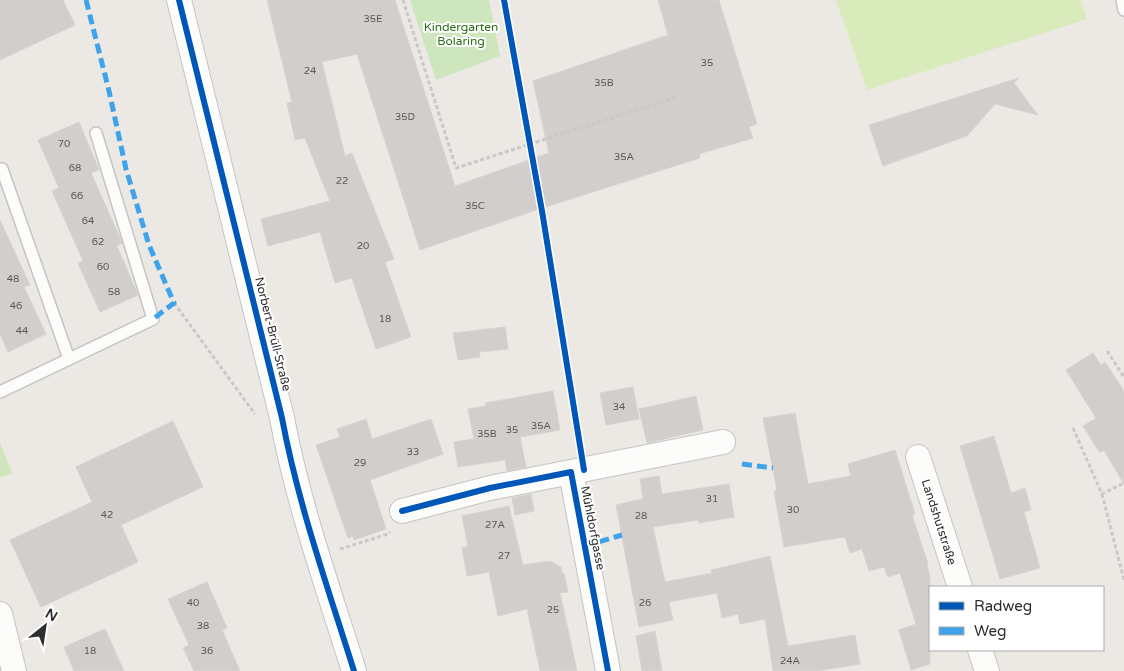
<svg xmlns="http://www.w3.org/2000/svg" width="1124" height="671" viewBox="0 0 1124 671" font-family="'Varela Round',sans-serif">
<rect width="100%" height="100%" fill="#ece8e4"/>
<g fill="#cee6be">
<polygon points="410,0 489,0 500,56 436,80"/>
<polygon points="0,443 12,473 0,478"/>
</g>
<polygon fill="#d9eabb" points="836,0 1081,0 1087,19 867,90"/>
<g fill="#d1cecb" stroke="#d7d4d0">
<polygon points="0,0 63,0 75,25 0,60"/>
<polygon points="267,0 395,0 455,186 549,153 533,81 668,35 658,0 719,0 757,124 749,127 753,138 699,154 700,158 539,209 420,250 357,54 322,62 345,156 352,153 394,259 385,262 411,337 376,349 352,278 335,283 320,232 268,246 261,219 330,201 305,138 295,140 287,103 292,102"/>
<polygon points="1019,78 1014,83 1038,115 995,104 967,136 883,166 869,125"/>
<polygon points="79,122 99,170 91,173 120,238 122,243 117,246 138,295 100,312 78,263 83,261 52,191 59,188 38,140"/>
<polygon points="0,220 30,285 24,287 46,334 8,352 0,334"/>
<polygon points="505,327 508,349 479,352 480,357 458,360 453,333"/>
<polygon points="1093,353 1101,365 1105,362 1124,391 1124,484 1104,450 1100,453 1083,426 1096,418 1066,370"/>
<polygon points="633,387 639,419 606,425 600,393"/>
<polygon points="553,391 560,430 520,437 526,467 507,471 505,460 458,467 454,442 474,439 468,409 486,406 485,403"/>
<polygon points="696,396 703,430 647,443 639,409"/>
<polygon points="795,413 808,484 851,476 848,464 895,450 915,514 912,515 928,564 927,565 930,577 930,664 911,670 899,630 916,624 900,573 888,577 884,567 869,571 862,549 850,553 845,537 784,547 774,491 777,490 763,418"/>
<polygon points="366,419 372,439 431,419 443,454 370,480 386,529 354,540 353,536 348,538 316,445 340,437 337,429"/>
<polygon points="173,421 203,487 121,525 138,562 41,607 10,540 92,502 76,467"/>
<polygon points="994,436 1011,493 1025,488 1031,510 1024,512 1040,568 1000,579 960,446"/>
<polygon points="659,476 662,494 729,484 734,517 699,523 698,520 653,527 665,582 712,573 711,570 770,556 788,646 855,635 860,664 817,671 773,671 765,619 740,624 738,614 722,618 717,593 669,602 673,620 639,627 616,505 643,499 640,479"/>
<polygon points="531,494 534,511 515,515 512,498"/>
<polygon points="509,506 523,565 550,561 561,567 562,573 564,573 568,592 560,593 577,671 540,671 527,609 498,616 489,572 467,576 462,548 468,546 462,516"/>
<polygon points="207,582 227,628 222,630 240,671 194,671 183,648 189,645 168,599"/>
<polygon points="105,629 124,671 74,671 64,647"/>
<polygon points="655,631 662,671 642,671 636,636"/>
</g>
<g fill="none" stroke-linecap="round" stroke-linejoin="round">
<g stroke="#c5c4c5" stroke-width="14">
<g id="service">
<polyline points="1122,0 1124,10"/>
<polyline points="2,169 69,359"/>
<polyline points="0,392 153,319 96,133"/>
</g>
</g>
<g stroke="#c5c4c5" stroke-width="26">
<g id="minor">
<path d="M179 0 282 418C298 504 328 588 354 671"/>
<polyline points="918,457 960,587"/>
<polyline points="571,472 723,442"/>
<polyline points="402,511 490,488 571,472 608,671"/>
<polyline points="0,614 14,671"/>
<polyline points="980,650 987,671"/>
</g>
</g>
<g stroke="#c9c9c8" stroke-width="3" stroke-dasharray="4 2.5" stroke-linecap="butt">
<polyline points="403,0 456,168 676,97"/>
<polyline points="174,303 255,414"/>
<polyline points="1107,351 1124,377"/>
<polyline points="1073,428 1102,494 1124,483"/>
<polyline points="1102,494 1124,580"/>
<polyline points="340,549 388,534 390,532"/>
</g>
<use href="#service" stroke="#fcfcfb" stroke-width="11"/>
<use href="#minor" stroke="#fcfcfb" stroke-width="24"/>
<g stroke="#3ea3eb" stroke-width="5" stroke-dasharray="10 5" stroke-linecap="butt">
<polyline points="86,0 109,91 126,169 149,245 174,303 153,319"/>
<polyline points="742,464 773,468"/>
<polyline points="585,546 622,535"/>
</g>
<g stroke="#fff" stroke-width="9">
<g id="cycleway">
<path d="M179 0 282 418C298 504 328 588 354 671"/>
<polyline points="504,0 542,211 584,470"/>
<polyline points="402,511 490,488 571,472 608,671"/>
</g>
</g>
<use href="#cycleway" stroke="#0057b8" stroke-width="6"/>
</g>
<g text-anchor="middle" stroke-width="4" stroke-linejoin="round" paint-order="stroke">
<g font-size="10" fill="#585857">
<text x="373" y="22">35E</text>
<text x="707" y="66">35</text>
<text x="310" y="74">24</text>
<text x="604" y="86">35B</text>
<text x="405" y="120">35D</text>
<text x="64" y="147">70</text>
<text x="624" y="160">35A</text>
<text x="75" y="171">68</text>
<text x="342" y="184">22</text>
<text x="77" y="199">66</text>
<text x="475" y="209">35C</text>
<text x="88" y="224">64</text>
<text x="98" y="245">62</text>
<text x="363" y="249">20</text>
<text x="103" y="270">60</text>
<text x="13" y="282">48</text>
<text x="114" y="295">58</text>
<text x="16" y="309">46</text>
<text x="385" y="322">18</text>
<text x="22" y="334">44</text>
<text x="619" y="410">34</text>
<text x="541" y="429">35A</text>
<text x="512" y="433">35</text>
<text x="487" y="437">35B</text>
<text x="413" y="455">33</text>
<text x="360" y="466">29</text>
<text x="712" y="502">31</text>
<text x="793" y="513">30</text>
<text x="107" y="518">42</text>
<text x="641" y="519">28</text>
<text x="495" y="528">27A</text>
<text x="504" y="559">27</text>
<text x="193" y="606">40</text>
<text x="645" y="606">26</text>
<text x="553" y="613">25</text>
<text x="203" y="629">38</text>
<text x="90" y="654">18</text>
<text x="207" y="654">36</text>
<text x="790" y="664">24A</text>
</g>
<g font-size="12" fill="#2c6e1b" stroke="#fff">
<text x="461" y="31">Kindergarten<tspan x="461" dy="14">Bolaring</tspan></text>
</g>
<g font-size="12" fill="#2e2e2e" stroke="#fff">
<text transform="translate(273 334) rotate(76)" y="4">Norbert-Brüll-Straße</text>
<text transform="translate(939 522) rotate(72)" y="4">Landshutstraße</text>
<text transform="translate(593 528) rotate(79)" y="4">Mühldorfgasse</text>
</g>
</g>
<rect x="929" y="586" width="175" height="65" fill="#ffffff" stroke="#ababab"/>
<rect x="939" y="602" width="25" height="8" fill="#0057b8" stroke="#ababab"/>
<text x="974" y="611" font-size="15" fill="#2e2e2e">Radweg</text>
<rect x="939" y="627" width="25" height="8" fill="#3ea3eb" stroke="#ababab"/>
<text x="974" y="636" font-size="15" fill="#2e2e2e">Weg</text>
<g transform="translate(45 626) rotate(30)" stroke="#ffffff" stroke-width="4" paint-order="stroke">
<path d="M0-4L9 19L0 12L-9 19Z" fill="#2e2e2e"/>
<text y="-8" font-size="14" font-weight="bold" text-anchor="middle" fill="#2e2e2e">N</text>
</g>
</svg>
